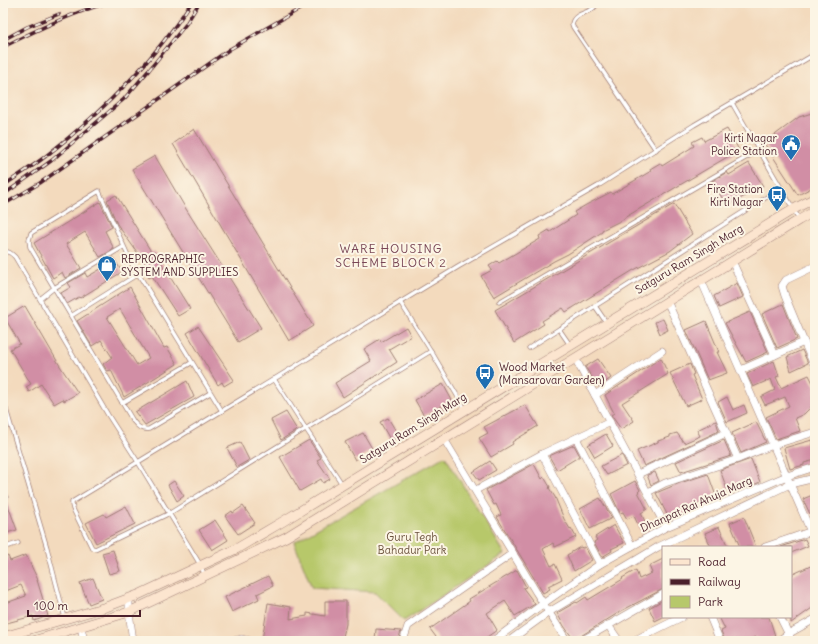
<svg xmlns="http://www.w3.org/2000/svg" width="818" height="644" viewBox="0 0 818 644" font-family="Delius,sans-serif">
<rect width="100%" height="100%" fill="#fcf5e5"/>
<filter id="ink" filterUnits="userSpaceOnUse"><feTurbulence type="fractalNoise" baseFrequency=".025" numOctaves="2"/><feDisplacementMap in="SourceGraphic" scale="8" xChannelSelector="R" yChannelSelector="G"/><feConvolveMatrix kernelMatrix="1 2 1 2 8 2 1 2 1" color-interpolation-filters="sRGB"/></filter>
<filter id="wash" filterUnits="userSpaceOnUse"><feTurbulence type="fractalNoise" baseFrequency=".012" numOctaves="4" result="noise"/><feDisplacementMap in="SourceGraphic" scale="16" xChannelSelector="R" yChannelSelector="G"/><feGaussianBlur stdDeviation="0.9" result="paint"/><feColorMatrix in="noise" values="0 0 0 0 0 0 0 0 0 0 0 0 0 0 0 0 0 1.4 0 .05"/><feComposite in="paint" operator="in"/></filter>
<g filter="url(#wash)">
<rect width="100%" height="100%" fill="#f3dabd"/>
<polygon fill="#b7c86b" stroke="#80744b" points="445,456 505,554 404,621 375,592 312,588 294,542"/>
<g id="blocks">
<g fill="#d18ea5" fill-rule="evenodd">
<polygon points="815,112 815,186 798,195 764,143 799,117"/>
<polygon points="194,129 313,326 289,341 173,144"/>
<polygon points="727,129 739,150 624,218 624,219 602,230 602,232 568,254 554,261 494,297 481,276 492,270 489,266 497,261 499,263 540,239 539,236 549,230 550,232 576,215 574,212 586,205 611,192 612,194 651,171 650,169 660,163 662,166 694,146 692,142 702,137 704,141"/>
<polygon points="155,156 186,209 261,328 238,342 132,169"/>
<polygon points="749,163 763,186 727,206 712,181 727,172 729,175"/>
<polygon points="116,195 152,253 154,251 190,309 178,316 152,276 149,278 146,272 148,271 142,259 117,224 107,200"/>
<polygon points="100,202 112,227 105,231 114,249 100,257 85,232 66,244 81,268 65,278 62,272 53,278 34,243"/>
<polygon points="674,204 692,234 670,251 632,271 566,312 563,308 542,321 544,324 514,343 495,310"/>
<polygon points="113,257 122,272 80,298 79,297 67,304 61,293 71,287 68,283 85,273 87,277 106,266 104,262"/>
<polygon points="737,283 743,297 719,308 714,296"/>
<path d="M130 287 164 348 167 347 177 364 124 397 111 370 107 371 103 364 112 357 101 340 92 346 77 321ZM120 309 149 358 137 365 107 317Z"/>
<polygon points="783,304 797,339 777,348 762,314"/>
<polygon points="25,306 60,366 78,393 64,401 63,399 54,404 41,384 29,392 26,387 31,384 10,349 20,344 5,318"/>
<polygon points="750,312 768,352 746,362 725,323"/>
<polygon points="663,319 668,330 660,334 655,322"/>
<polygon points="706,321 719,352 717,352 727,373 708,380 686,330"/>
<polygon points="198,326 234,380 224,386 222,382 218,385 187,333"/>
<polygon points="406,327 411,336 389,349 397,362 343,397 335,383 371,361 364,349 380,339 381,342"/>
<polygon points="802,350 808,363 791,371 787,357"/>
<polygon points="661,358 668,374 622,403 634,421 621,429 611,415 614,413 605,395"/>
<polygon points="598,359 611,378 599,387 585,367"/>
<polygon points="774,361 779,376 776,377 781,388 809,375 815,387 815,403 804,414 795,418 800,431 776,439 766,417 789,406 785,397 765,405 761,397 775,390 771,379 753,387 747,374"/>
<polygon points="690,364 694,374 692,375 702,399 686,406 670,373"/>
<polygon points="187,381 194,397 145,425 135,412"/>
<polygon points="443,384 454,404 443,410 441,406 424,416 415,400"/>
<polygon points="727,397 733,410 744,405 747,413 727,422 718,402"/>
<polygon points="525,405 538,426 512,442 513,444 491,457 479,438 488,433 484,427"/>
<polygon points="286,412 297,430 281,440 271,420"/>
<polygon points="388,418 399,436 391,441 380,422"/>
<polygon points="716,421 719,431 644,466 637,451 658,442 658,441 670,437 670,435 677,433 684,443 700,436 697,430"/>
<polygon points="756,422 766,442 741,453 732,433"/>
<polygon points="363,433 373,450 355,460 345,442"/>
<polygon points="606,434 613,446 595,457 588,445"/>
<polygon points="309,440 321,458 317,460 330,479 323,483 321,479 300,491 280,457"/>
<polygon points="724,440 731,456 681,472 676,462"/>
<polygon points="812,440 815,453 815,460 804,463 804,465 790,469 784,448"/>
<polygon points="240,442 249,460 237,467 227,448"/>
<polygon points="574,445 580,456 557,470 549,456"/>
<polygon points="622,455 627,465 607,475 601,466"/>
<polygon points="751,459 760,482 749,487 747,482 727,489 720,470"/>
<polygon points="490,461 496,470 479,480 473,472"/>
<polygon points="534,464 542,479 544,477 550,487 549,488 555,497 564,519 570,529 571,528 576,537 555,547 553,543 543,549 551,566 555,564 562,579 548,586 550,589 543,593 497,517 501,515 496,504 494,505 486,490"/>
<polygon points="655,472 659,481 651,485 647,475"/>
<polygon points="708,474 716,496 693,507 694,510 670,520 656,493 680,483"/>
<polygon points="174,481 184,496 177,501 168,485"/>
<polygon points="635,481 640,490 638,492 647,509 641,513 649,530 642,533 634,516 627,519 623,512 620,513 611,494"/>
<polygon points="815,494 815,513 810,514 803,499"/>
<polygon points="600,498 612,518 590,529 580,509"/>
<polygon points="6,500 17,530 3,534 3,501"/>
<polygon points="126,506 135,524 96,543 86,523 104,514 106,517"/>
<polygon points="243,506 255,523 238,534 225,516 232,511 233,513"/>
<polygon points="744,517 756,547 740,547 730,523"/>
<polygon points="215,520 228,540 212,550 199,530"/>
<polygon points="614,525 624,543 611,549 612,551 602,557 594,542 597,540 595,537"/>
<polygon points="719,527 728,547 711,547 705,533"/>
<polygon points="805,539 808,546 791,553 791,547 781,547"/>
<polygon points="580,547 583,548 585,547 592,560 574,571 567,555"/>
<polygon points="113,550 120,571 109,574 102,553"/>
<polygon points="26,555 38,580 37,580 48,616 34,621 33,616 3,624 3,604 26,596 21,585 3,592 3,558 8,556 10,561"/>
<polygon points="663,559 663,589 623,610 579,637 574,640 564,626 557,613 576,602 577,603 586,597 588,600 623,579 622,578 636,570 639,579 652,573 649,566"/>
<polygon points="815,564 815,606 791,623 791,575"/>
<polygon points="517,570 526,587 523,588 535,604 515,616 505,601 487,613 497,630 481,641 439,641 430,629 470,601 469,599"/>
<polygon points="268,576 273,586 257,594 259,599 232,612 225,597"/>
<polygon points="93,578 102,599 89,604 80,583"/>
<polygon points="663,600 663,617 655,621 649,608"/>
<polygon points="325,601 346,601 346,624 342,641 273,641 262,640 268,603 291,607 290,619 307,616 307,613 325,616"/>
<polygon points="719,617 769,617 775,636 764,641 758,641 756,637 748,641 725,641 721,631 725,629"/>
<polygon points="376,629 401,631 399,638 397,638 396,641 375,641"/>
</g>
</g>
</g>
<g filter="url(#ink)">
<use href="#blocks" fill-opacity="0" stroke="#9e7c74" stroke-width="1"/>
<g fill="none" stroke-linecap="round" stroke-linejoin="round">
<g stroke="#9e7c74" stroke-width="5">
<g id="service">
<path d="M597 3C594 14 574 11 572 24L573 27 656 150"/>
<polyline points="732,103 799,219"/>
<path d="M3 252C9 251 11 253 15 257L108 415 138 462 72 502V505L73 509 90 544 92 548 95 549 170 513 431 351 465 409"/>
<polyline points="40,299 54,288 123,247"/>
<polyline points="400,302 431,351"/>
<polyline points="499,302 759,150"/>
<polyline points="595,306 606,322"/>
<polyline points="71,316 138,274"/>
<polyline points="559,329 570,345"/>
<polyline points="529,348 781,188"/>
<polyline points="274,379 306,429 342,484"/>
<path d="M210 393 149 429C141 430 138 427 133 421L30 247 29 240 31 233 99 191 131 262 222 411"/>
<polyline points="3,399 47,548 65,618"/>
<polyline points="122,403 191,363"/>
<polyline points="3,498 6,497"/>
<polyline points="3,548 18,543"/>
<polyline points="204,574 201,566 138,462 458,267 598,186 694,125 815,54"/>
</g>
</g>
<g stroke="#9e7c74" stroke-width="8">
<g id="minor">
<polyline points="732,261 775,355"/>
<polyline points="701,280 815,541"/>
<polyline points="804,342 815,367"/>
<polyline points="575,358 666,527"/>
<polyline points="741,370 804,342 785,296 782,286 786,280 815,266"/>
<polyline points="595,395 662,351"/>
<polyline points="576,438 632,546"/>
<polyline points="444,439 536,592 567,641"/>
<polyline points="542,454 600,564"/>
<polyline points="738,459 773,445 815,432"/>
<polyline points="638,474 726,433"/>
<polyline points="476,490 542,454 610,422"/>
<polyline points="648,492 665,483 738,459 667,301"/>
<polyline points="765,547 815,530"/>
<polyline points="129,598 129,612 133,641"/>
<polyline points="710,617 720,641"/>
<polyline points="780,617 792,641"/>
<polyline points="608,625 619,641"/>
<polyline points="81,627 84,641"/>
<polyline points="643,636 650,641"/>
<polyline points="234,641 241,639 250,641"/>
<polyline points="403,641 408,626 513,553"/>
<polyline points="493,641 544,603 600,564 666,527 787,476 815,467"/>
<polyline points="509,641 549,612 658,547 790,484 815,478"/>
<polyline points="581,641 663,594"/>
<polyline points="633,641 682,617"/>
<polyline points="778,641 788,634 815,619"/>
</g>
</g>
<g stroke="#9e7c74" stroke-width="10">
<g id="secondary">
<polyline points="3,637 106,607 138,595 236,549 282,522 794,209 815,198"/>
<polyline points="33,641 129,612 286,537 799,220 815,211"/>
</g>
</g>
<use href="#service" stroke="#fff" stroke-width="3.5"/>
<use href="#minor" stroke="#fff" stroke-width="7"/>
<use href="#secondary" stroke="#fce5cf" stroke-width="9"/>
<g stroke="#4a1f2b" stroke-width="3.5">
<g id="rail">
<polyline points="3,40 27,27 59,14"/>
<path d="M3 47C36 30 70 14 106 3"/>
<path d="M3 186C17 176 32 167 46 156 101 113 153 62 191 3"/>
<polyline points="3,195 51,161 124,99 149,70 186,24 199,3"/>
<polyline points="3,205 40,183 230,49 310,3"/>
</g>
</g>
<use href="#rail" stroke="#fcf5e5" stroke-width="2" stroke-dasharray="6" stroke-linecap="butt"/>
</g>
</g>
<defs>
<g id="civic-pin" transform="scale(1)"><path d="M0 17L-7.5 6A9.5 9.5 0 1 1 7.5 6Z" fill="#1f6fb2" stroke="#fcf5e5"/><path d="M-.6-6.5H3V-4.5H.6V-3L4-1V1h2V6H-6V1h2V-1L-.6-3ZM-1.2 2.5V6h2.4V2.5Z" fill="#fff"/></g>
<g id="bus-pin" transform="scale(1)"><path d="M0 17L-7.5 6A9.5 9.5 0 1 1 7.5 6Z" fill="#1f6fb2" stroke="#fcf5e5"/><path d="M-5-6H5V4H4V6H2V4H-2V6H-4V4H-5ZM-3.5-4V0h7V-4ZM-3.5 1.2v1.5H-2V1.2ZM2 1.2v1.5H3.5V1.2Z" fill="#fff"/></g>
<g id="shop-pin" transform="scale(1)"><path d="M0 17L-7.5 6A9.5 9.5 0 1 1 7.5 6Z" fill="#1f6fb2" stroke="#fcf5e5"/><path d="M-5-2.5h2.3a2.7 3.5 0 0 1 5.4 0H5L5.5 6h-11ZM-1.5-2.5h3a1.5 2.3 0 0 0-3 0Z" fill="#fff"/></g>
</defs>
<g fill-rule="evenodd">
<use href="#civic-pin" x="791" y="144"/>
<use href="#bus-pin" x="777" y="195"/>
<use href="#shop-pin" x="107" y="265"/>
<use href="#bus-pin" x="485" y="373"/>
</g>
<g text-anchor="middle" stroke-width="4" stroke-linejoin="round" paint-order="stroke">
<g font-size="11" fill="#4a1f2b" stroke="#fcf5e5" text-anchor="end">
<text x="777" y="142">Kirti Nagar<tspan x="777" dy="13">Police Station</tspan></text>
<text x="763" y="193">Fire Station<tspan x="763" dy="13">Kirti Nagar</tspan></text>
<text x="121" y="263" text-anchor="start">REPROGRAPHIC<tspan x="121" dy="13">SYSTEM AND SUPPLIES</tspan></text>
<text x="499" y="371" text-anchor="start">Wood Market<tspan x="499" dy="13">(Mansarovar Garden)</tspan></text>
</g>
<g font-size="11" fill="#4a1f2b" stroke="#fcf5e5">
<text transform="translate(689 259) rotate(-31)" y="4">Satguru Ram Singh Marg</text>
<text transform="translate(413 428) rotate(-32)" y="4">Satguru Ram Singh Marg</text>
<text transform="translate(696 504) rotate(-24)" y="4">Dhanpat Rai Ahuja Marg</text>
</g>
<g font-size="11" fill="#6b523e" stroke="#fcf5e5">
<text x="412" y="541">Guru Tegh<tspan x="412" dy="13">Bahadur Park</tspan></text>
</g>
<g font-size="12" letter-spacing="1" fill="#794656" stroke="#fcf5e5">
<text x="391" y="253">WARE HOUSING<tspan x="391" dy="14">SCHEME BLOCK 2</tspan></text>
</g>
</g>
<rect width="818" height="644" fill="none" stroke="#fcf5e5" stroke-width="16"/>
<rect x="662" y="546" width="130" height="72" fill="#fcf5e5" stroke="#b59f9b"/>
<rect x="670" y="559" width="20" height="6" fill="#fce5cf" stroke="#b59f9b"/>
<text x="698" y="566" font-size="12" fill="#4a1f2b">Road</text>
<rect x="670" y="579" width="20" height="6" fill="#4a1f2b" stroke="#b59f9b"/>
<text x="698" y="586" font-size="12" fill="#4a1f2b">Railway</text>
<rect x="670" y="596" width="20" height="12" fill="#b7c86b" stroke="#b59f9b"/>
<text x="698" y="606" font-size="12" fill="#4a1f2b">Park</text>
<path d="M28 610v6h112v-6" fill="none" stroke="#4a1f2b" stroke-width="2"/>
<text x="34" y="610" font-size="12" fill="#4a1f2b" stroke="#fcf5e5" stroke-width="3" paint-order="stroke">100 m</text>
</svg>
